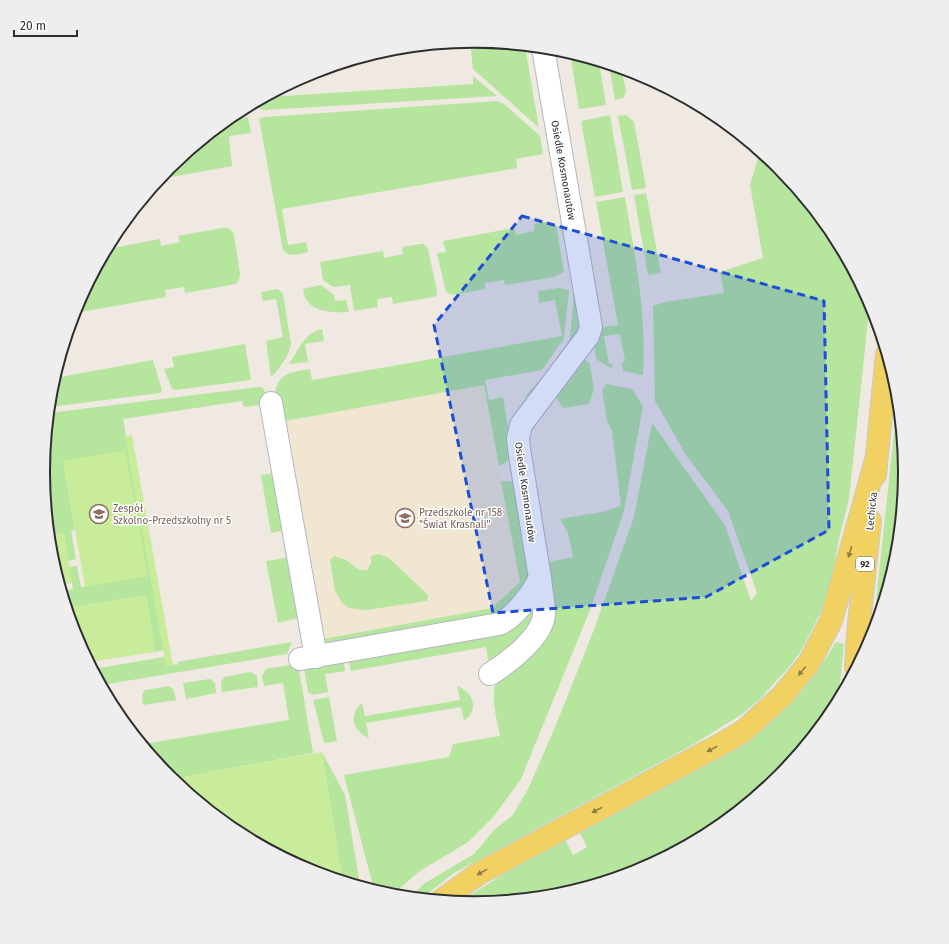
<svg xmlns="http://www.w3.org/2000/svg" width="949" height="944" viewBox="0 0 949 944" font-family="'Fira Sans',sans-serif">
<rect width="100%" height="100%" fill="#efe9e1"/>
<polygon fill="#f0e6d1" points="484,385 520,582 492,608 323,639 285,421"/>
<g fill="#b6e59e">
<polygon points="470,41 525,46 539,128 473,69"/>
<polygon points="570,53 599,62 606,105 579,109"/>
<polygon points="609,65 627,70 622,71 626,91 624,98 615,100"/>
<polygon points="473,76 497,96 264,110 256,107 255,103 267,97 473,84"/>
<path d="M497 101 504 104 540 136 543 154 516 159 517 168 282 209 288 245 306 242 308 252C300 254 289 258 283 250L259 118 265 117Z"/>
<polygon points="610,115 623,192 595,197 581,121"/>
<polygon points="626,115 634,122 646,188 632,190 618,116"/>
<polygon points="248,117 251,133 229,136 232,166 160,179 170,167 229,119"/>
<polygon points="760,152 779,167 833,233 870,302 849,499 838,543 833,575 828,591 821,612 801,651 788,668 759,700 742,714 694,744 454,873 422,898 410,897 425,883 474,854 495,829 512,816 529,787 558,720 595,627 634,517 652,423 725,525 751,601 757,593 728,511 686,455 655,401 653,306 665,302 724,293 720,272 763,258 750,185"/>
<polygon points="646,193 661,273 648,275 634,195"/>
<path d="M625 197C635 255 647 316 643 375L623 371 622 362 625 361 620 334 604 336 609 364H612V369L596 359 593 338 602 327 618 325 596 202Z"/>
<polygon points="546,222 556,225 564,272 555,277 505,285 504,280 485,283 485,289 452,295 446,292 437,253 446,252 443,241 514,228 516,235 534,231 534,224"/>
<path d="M222 228C228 227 232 230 234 235L240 274 239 280 236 284 185 293 184 287 165 290 166 297 75 313 76 307 107 249 160 239 161 246 180 242 178 236Z"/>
<polygon points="421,244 424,244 428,249 437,291 436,296 434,297 393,304 392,297 377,299 378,307 354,311 350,285 333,287 323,280 320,262 383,251 384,258 403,254 402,247"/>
<path d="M321 285 334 295 335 301 346 300 349 312C331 313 305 312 303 289Z"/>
<path d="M559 288 569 290 564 338 542 370 485 380 489 400 503 397 512 452C510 459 506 464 499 466L484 385 285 421 303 556 275 393C279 372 292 372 310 369L312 380 562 336 555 300 539 303 538 291Z"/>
<path d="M277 289 279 290 283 294 291 344C290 354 278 371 271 377L266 341 283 337 276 299 263 301 261 292Z"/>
<polygon points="574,292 583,327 531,394 523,398 547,373 570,339"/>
<path d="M322 329 324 341 305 344 308 362 289 364C298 351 305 332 322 329Z"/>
<polygon points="245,344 251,380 176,390 172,389 164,369 174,367 172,357"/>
<polygon points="153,360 162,390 160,393 50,407 52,388 55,378"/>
<polygon points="584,360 587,361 590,364 594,389 589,404 563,408 553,393"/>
<path d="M606 384 632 389 643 406 624 511 590 610 521 779 494 816 468 842 420 871 392 895 374 890 344 775 449 757 453 744 500 736C497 719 490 698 496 682L540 640 544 563 573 557 568 533 560 519 602 512 621 506 612 431 607 421 602 390Z"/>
<polygon points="259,387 263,388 265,392 267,404 244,407 242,401 123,419 164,650 155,652 146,595 67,608 62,591 73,589 69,567 77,566 81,587 148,576 63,461 75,530 71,531 76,559 68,561 64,533 50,535 44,472 49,413"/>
<polygon points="898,396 904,454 904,486 897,556 872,638"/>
<polygon points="276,473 285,530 271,533 261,475"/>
<polygon points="501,481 510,481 515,484 532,575 505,615 329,646 318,638 323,639 492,608 520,582"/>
<polygon points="284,546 289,547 301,632 299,633 298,618 278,623 266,561 286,558"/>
<polygon points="379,554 389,558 428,595 427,601 366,610 349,608 342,603 335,591 330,560 334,556 346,560 359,570 367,570 371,563 371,556"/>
<polygon points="536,595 532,629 490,662 488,660 486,647 351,671 348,655 506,629"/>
<polygon points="292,642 287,654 102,685 93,669 164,657 167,666 178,664 177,662"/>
<path d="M836 642 844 644 838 702 833 712 779 777 714 830 639 870 558 895 474 903 460 902 505 873 561 842 566 841 573 855 587 847 580 833 733 750C780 720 808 690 836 642Z"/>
<polygon points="343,656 345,671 325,674 328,692 312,695 308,692 304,668"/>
<polygon points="295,664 299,669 313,753 173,779 143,744 289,720 283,683 264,686 262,676 266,669"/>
<polygon points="251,672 257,676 258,687 222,692 221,682 224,677"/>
<polygon points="210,679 215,683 216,693 186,699 183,683"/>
<polygon points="169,686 174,690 176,700 143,705 142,695 145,690"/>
<path d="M457 686C472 691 481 711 464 720L461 707 366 723 369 738C353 731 348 715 362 703L365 716 460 700Z"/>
<polygon points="329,697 337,741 324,743 313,700"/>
<polygon points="322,752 345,795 360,885 342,880"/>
</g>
<g fill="#c9ec9a">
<polygon points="132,435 173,665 166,666 125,436"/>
<polygon points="125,450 148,576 85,587 63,461"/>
<polygon points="64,533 72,583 61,585 52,556 50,535"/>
<polygon points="146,595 155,652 90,662 76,637 67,608"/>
<polygon points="322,752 342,880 309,870 235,830 173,779"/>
</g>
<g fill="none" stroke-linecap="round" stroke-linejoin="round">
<g stroke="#b4b7c1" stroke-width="24">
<g id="minor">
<polyline points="271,403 316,657"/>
<path d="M300 659 499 624C515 617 532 594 540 578L519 449 518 438 521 425 588 336 591 327 543 48"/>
<path d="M490 674C508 663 544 636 544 613 544 602 541 589 540 578"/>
</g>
</g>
<g stroke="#c9c9c9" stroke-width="24">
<g id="major">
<polyline points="875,475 887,354"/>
<polyline points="856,667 858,633 870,521"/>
<polyline points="442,900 478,874 727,741 745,730 782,696 809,663 831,621 876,460"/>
</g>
</g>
<use href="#minor" stroke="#fff" stroke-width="22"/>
<use href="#major" stroke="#f2d163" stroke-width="22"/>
</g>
<defs><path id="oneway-solid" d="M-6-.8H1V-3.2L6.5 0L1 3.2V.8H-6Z"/></defs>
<g fill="#908048">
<use href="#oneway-solid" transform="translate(850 552) rotate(106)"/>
<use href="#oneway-solid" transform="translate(802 671) rotate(130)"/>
<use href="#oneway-solid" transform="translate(712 749) rotate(152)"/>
<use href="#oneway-solid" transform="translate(597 810) rotate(152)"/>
<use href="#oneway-solid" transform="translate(482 872) rotate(151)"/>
</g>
<path fill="#1d4ed8" fill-opacity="0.2" stroke="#1d4ed8" stroke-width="3" stroke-dasharray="8 5" stroke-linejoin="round" d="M522 216 824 301 829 530 706 597 493 613 434 325Z"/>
<defs>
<g id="school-ring" transform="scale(1)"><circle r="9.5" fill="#fff" stroke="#8d6e63" stroke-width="1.5"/><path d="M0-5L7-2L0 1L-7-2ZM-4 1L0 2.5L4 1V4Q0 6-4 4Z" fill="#8d6e63"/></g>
</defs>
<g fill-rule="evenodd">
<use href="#school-ring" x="99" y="514"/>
<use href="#school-ring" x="405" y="518"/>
</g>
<g text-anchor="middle" stroke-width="3" stroke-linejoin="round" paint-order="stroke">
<rect fill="#fff" stroke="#6d6d6d" stroke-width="1" x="856" y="557" width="18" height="14" rx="3"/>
<g font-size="9" font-weight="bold" fill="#2e2e2e">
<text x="865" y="567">92</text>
</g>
<g font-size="10" fill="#2e2e2e" stroke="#fff">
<text transform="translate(564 170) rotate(80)" y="4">Osiedle Kosmonautów</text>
<text transform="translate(526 492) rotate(82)" y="4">Osiedle Kosmonautów</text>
<text transform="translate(871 511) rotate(-84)" y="4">Lechicka</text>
</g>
<g font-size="10" fill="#785e54" stroke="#fff" text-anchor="start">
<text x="113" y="512">Zespół<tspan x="113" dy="12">Szkolno-Przedszkolny nr 5</tspan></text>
<text x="419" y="516">Przedszkole nr 158<tspan x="419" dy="12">"Świat Krasnali"</tspan></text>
</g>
</g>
<path d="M0 0H949V944H0ZM50 472a424 424 0 1 1 848 0a424 424 0 1 1-848 0Z" fill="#eee" fill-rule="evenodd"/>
<path fill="none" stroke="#2e2e2e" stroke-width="2" d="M50 472a424 424 0 1 1 848 0a424 424 0 1 1-848 0Z"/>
<path d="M14 30v6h63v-6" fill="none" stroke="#2e2e2e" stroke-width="2"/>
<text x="20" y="30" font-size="12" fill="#2e2e2e" stroke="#ffffff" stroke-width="3" paint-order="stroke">20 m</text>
</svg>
